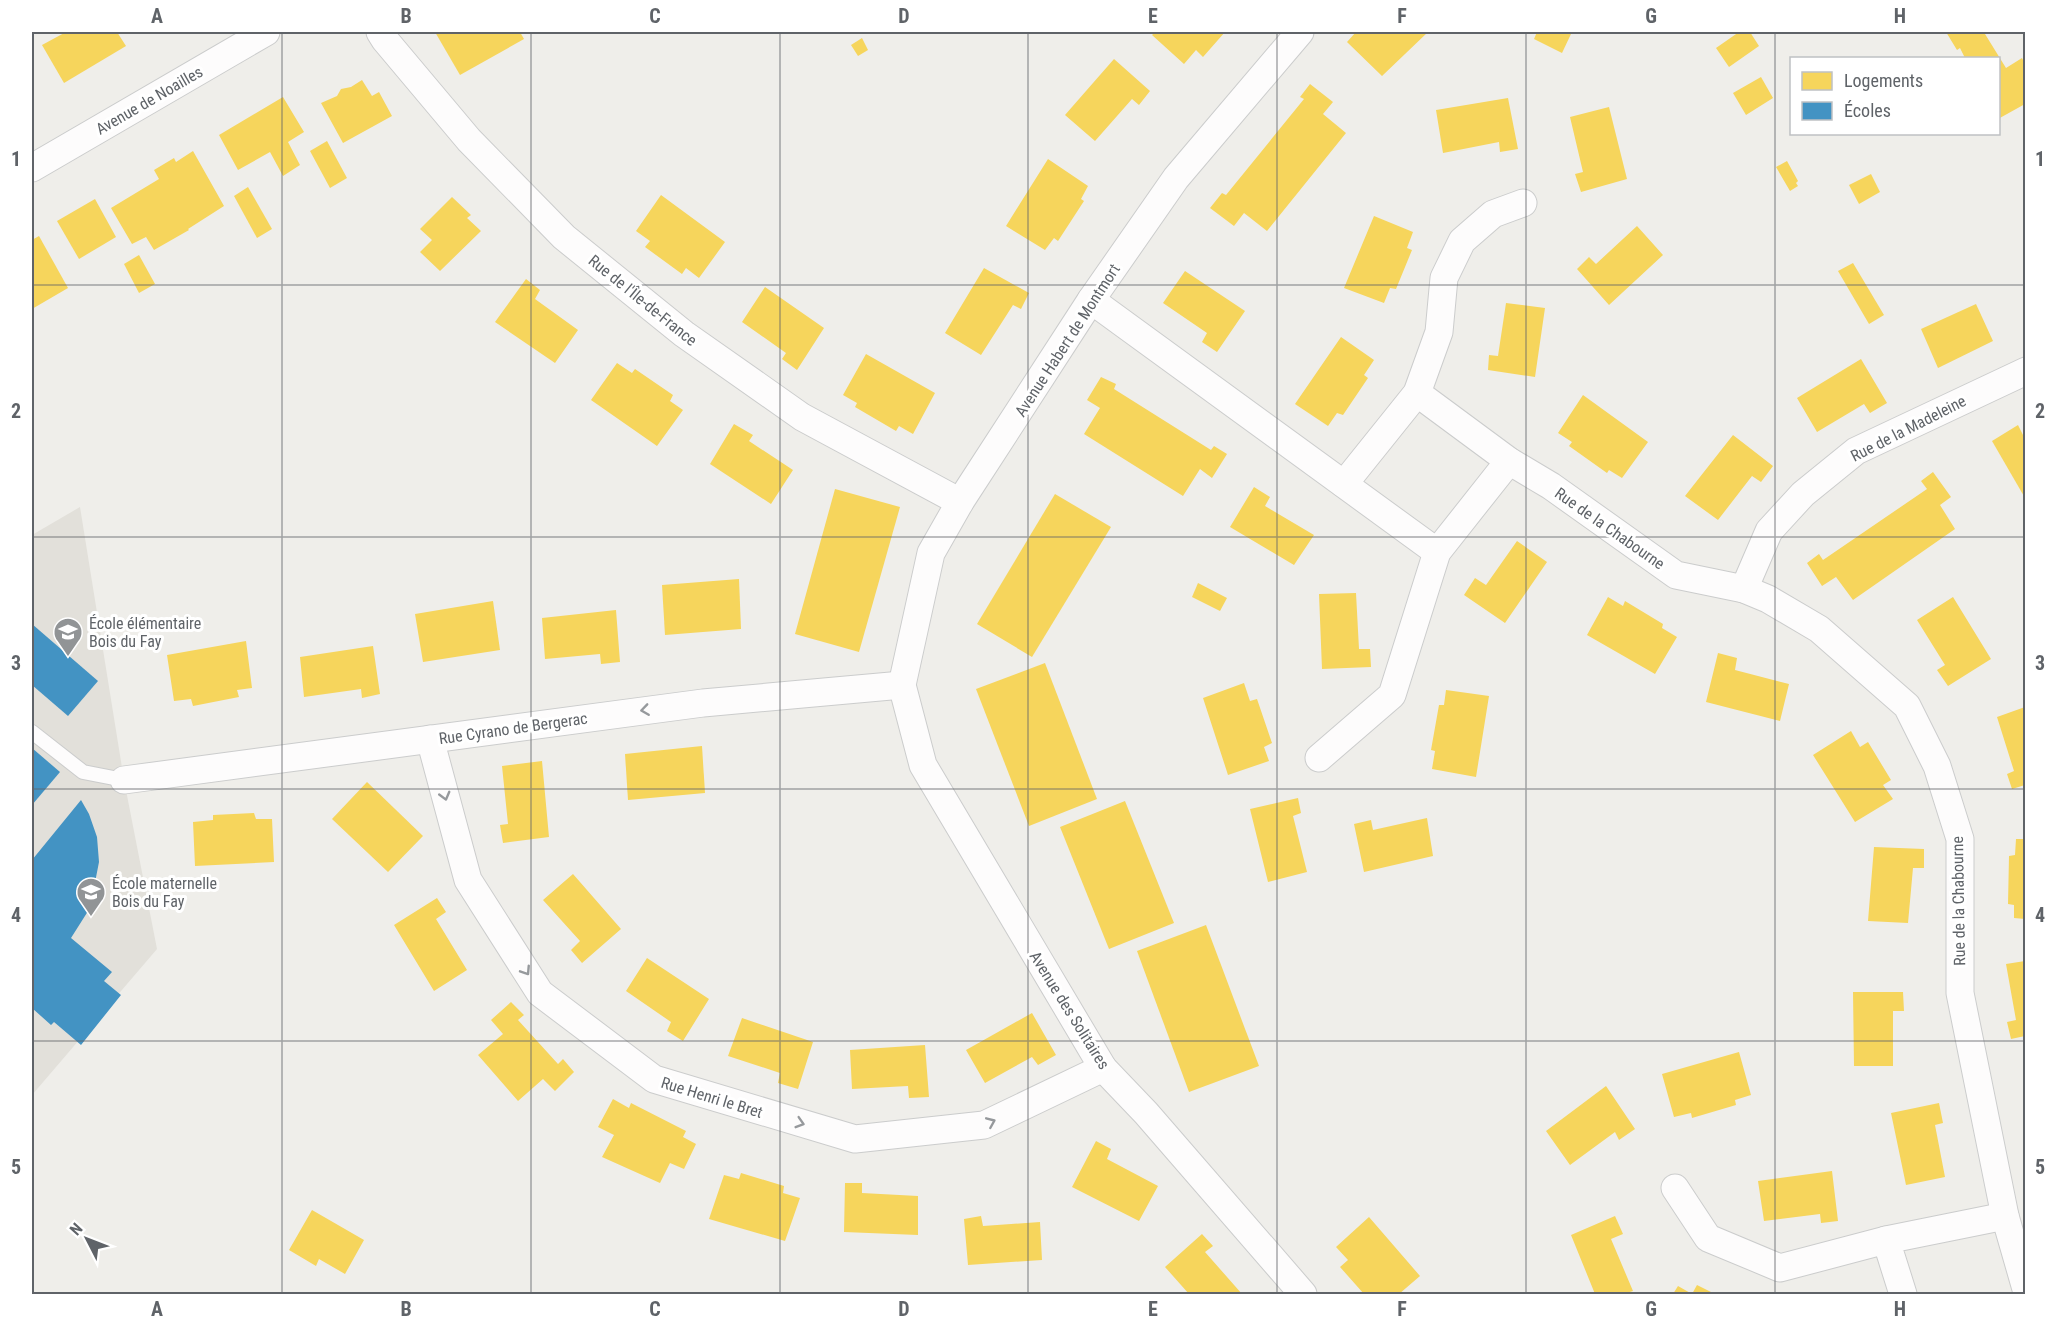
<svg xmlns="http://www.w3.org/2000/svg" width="2057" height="1326" viewBox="0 0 2057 1326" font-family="'Roboto Condensed',sans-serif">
<rect width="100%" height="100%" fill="#efeeea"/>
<polygon fill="#e2e0da" points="80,507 124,780 157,949 32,1095 32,535"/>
<g fill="#f6d55c">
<polygon points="66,32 117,32 126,46 64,83 42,45"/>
<polygon points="435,32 520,32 524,39 460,75"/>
<polygon points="1155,32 1225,32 1203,57 1196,50 1184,64 1152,35"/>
<polygon points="1356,32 1362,32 1365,34 1368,32 1428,32 1382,76 1347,42"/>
<polygon points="1537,32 1566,32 1571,34 1562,53 1534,39"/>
<polygon points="1739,32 1750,32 1759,46 1729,67 1716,48"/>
<polygon points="1946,32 1989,32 1985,34 2006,68 2022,58 2025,64 2025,104 1998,119 1998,58 1965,58 1960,48 1957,50"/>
<polygon points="862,38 868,50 858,56 851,45"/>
<polygon points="1114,59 1150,91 1139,105 1132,99 1095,141 1065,115"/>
<polygon points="1761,77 1773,98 1746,115 1733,93"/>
<polygon points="362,80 372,96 379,92 392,116 343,143 321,103 337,96 341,89 351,87"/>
<polygon points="1310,84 1333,102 1323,114 1346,133 1267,231 1244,213 1234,226 1210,208 1222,193 1226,195 1304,99 1300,97"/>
<polygon points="283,97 304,132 288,142 300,165 283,176 270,152 238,170 219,135"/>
<polygon points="1508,98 1518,149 1500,152 1499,142 1443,153 1436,110"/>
<polygon points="1609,107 1627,179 1581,192 1575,174 1583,172 1570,117"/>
<polygon points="327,141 347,178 330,188 310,151"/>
<polygon points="193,151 224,206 188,229 189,230 154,250 146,237 132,244 111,208 159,179 154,170 174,158 176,162"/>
<polygon points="1048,159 1088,186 1081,199 1084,201 1058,241 1054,238 1045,250 1006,226"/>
<polygon points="1787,161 1798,181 1796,183 1798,186 1790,191 1776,167"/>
<polygon points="1871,174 1880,192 1859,204 1849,185"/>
<polygon points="248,187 272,229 257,238 234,196"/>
<polygon points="661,195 725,242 699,278 686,268 682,274 645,247 650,241 636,231"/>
<polygon points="452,197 471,215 467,218 481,231 440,271 420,252 432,240 420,229"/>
<polygon points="95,199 116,237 79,259 57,221"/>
<polygon points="1374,216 1413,232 1407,248 1412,250 1396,289 1390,288 1384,303 1344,288"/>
<polygon points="1637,226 1663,255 1609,305 1577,269 1589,257 1596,264"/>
<polygon points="39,236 68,288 32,309 32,240"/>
<polygon points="139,255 155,284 139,293 124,264"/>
<polygon points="1853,263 1884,315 1869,324 1838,271"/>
<polygon points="984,268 1029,293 1021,309 1013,305 981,355 945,333"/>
<polygon points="1185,271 1245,311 1217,352 1202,342 1207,333 1163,303"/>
<polygon points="526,279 540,290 535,299 578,330 555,363 495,322"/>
<polygon points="765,287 824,328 797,370 782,359 786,353 742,322"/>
<polygon points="1506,303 1545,308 1535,377 1488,370 1489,355 1498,356"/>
<polygon points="1976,304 1993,341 1938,368 1921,329"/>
<polygon points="1341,337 1374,360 1364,375 1368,378 1343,415 1337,413 1328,426 1295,404"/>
<polygon points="866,354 935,393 913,434 899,426 896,431 855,407 857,403 843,395"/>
<polygon points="1861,359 1887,403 1870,413 1864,404 1817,432 1797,398"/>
<polygon points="617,363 632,373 635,369 673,395 670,401 683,410 657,446 591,400"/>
<polygon points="1101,377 1116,384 1114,389 1211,450 1214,446 1227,454 1212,478 1200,469 1183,496 1084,434 1100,408 1087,400"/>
<polygon points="1583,395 1648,442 1622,478 1609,470 1607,473 1569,446 1572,442 1558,433"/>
<polygon points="734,424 753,435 749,441 793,470 771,504 710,464"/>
<polygon points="2018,425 2025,439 2025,498 1992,441"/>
<polygon points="1733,435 1773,466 1761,482 1752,476 1718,520 1685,496"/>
<polygon points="1933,472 1951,497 1940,505 1955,529 1853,600 1836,577 1822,586 1807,563 1819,554 1823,560 1927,489 1921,481"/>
<polygon points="1254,487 1270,497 1265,506 1314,535 1294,565 1230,527"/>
<polygon points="835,489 900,507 859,652 795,634"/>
<polygon points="1055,494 1111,527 1032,657 977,624"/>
<polygon points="1517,541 1547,562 1505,623 1464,595 1475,578 1486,585"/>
<polygon points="739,579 741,629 665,635 662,585"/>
<polygon points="1198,583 1227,598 1220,611 1192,597"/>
<polygon points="1356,593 1359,649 1370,649 1371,667 1322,669 1319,594"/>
<polygon points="1608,597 1623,606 1625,601 1663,624 1662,628 1677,637 1655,674 1587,635"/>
<polygon points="1953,597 1991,659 1948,686 1937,670 1945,665 1917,620"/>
<polygon points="493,601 500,650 423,662 415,614"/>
<polygon points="616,610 620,662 601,664 600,654 545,659 542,618"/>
<polygon points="246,641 252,688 237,690 239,697 193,706 191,699 174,701 167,655"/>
<polygon points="373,646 380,694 362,698 361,689 304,697 300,657"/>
<polygon points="1718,653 1737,658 1735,670 1789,684 1780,721 1706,702"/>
<polygon points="1045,663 1097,799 1029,826 976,689"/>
<polygon points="1244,683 1250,701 1257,699 1272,743 1264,747 1269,761 1228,775 1203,698"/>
<polygon points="1446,690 1489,696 1476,777 1432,769 1435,751 1431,750 1439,705 1444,705"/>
<polygon points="2025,707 2025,785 2012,789 2007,774 2014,771 1997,717"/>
<polygon points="1851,731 1860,747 1868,742 1891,780 1883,785 1893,799 1855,822 1813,755"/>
<polygon points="702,746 705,793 628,800 625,754"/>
<polygon points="542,761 549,837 503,843 500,825 508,824 502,766"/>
<polygon points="367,782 423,836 388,872 332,819"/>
<polygon points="1298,798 1301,813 1293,816 1307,872 1268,882 1250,809"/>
<polygon points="1125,801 1174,923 1109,949 1060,827"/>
<polygon points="254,813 256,819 272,819 274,862 195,866 193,822 213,820 213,815"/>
<polygon points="1427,818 1433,856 1364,872 1354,824 1371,820 1373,830"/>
<polygon points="2016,839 2025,839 2025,919 2014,918 2014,905 2008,904 2009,856 2015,855"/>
<polygon points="1874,847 1924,849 1924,868 1913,868 1908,923 1868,921"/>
<polygon points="573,874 621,929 582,963 571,950 580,941 543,900"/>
<polygon points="437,898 446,912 436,919 467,970 434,991 394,925"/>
<polygon points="1206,925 1259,1066 1189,1092 1137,951"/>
<polygon points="647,958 709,999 683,1041 667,1031 671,1022 626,991"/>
<polygon points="2025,961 2025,1036 2011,1039 2007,1022 2016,1020 2006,964"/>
<polygon points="1853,992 1903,992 1904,1011 1893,1011 1893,1066 1854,1066"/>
<polygon points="511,1002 524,1015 518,1020 558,1064 563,1059 574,1072 555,1091 543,1079 518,1101 478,1055 503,1034 491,1020"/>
<polygon points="1032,1013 1056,1055 1038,1065 1032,1057 985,1083 966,1050"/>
<polygon points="742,1018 813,1042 798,1089 778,1083 780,1073 728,1056"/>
<polygon points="925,1045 929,1097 909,1098 908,1086 852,1089 850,1050"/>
<polygon points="1739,1052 1751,1095 1735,1100 1736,1105 1692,1118 1691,1113 1674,1117 1662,1074"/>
<polygon points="1606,1086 1635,1129 1619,1140 1615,1132 1570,1165 1546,1131"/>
<polygon points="613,1099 629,1108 631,1103 686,1131 683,1137 696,1144 684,1169 670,1163 660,1183 602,1157 614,1135 598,1127"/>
<polygon points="1939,1103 1943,1123 1935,1125 1945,1177 1906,1185 1891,1113"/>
<polygon points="1096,1141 1111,1149 1107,1159 1158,1186 1139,1221 1072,1187"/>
<polygon points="1832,1171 1838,1221 1821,1223 1820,1214 1764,1221 1758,1181"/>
<polygon points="741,1173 784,1186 783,1193 800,1198 785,1241 709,1219 724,1175 739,1179"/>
<polygon points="845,1183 862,1183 862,1193 918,1196 918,1235 844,1232"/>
<polygon points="312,1210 364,1240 345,1274 319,1259 316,1266 289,1250"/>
<polygon points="981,1216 983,1226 1040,1222 1042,1260 968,1265 964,1219"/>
<polygon points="1615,1216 1623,1234 1611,1239 1633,1291 1623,1294 1595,1294 1571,1235"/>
<polygon points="1369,1217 1420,1276 1399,1294 1364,1294 1340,1267 1348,1260 1336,1247"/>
<polygon points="1202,1234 1213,1246 1205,1252 1242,1294 1189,1294 1165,1267"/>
<polygon points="1697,1285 1715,1294 1673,1294 1678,1286 1692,1294"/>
</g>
<g fill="#4393c3">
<polygon points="32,624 98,681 68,716 32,685"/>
<polygon points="32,748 60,772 32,805"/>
<polygon points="81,800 89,814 97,837 99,862 90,908 71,938 112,972 104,981 121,995 81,1045 54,1022 51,1025 32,1008 32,860"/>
</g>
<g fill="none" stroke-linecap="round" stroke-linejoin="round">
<g stroke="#cbcccc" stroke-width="16">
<polyline id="service" points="32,732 83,772 124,780"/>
</g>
<g stroke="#cbcccc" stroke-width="29">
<g id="minor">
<polyline points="380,32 385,40 469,140 564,237 684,334 802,417 960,502"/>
<polyline points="1300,32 1176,178 1091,300 960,502 931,553 902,685 923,765 1103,1068 1146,1113 1303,1294"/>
<polyline points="32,168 266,32"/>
<polyline points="1091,300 1437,552"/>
<polyline points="1417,393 1509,461 1551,486 1676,575 1744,589 1768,599 1819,629 1907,706 1937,766 1960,839 1960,993 2005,1216 1886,1240 1903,1294"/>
<polyline points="1344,484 1417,393 1439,332 1444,278 1462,241 1493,214 1523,203"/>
<polyline points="1744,589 1769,531 1803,494 1856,451 2026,371"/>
<polyline points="430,739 468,880 540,993 654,1079 855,1139 984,1125 1103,1068"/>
<polyline points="1319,758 1392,695 1437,552 1509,461"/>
<polyline points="124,780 703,703 902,685"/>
<polyline points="1675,1188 1708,1238 1780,1268 1886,1240"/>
<polyline points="2005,1216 2026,1289"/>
</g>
</g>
<use href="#service" stroke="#fdfcfc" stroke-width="14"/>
<use href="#minor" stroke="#fdfcfc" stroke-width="27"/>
</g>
<defs><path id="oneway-chevron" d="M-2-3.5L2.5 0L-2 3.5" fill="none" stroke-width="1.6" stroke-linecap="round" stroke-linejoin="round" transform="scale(1.5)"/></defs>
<g stroke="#96999c">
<use href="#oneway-chevron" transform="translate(645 710) rotate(172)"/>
<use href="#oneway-chevron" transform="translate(445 796) rotate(75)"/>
<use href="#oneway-chevron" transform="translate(526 971) rotate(57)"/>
<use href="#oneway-chevron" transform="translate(991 1122) rotate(-23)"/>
<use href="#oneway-chevron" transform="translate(800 1123) rotate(17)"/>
</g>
<path fill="none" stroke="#5f6368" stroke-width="1.5" stroke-opacity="0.55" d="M282 32V1294M531 32V1294M780 32V1294M1028 32V1294M1277 32V1294M1526 32V1294M1775 32V1294M32 285H2026M32 537H2026M32 789H2026M32 1041H2026"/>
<defs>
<g id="school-pin" transform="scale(1.5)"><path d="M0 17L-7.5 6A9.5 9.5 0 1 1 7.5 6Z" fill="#919496" stroke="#fff"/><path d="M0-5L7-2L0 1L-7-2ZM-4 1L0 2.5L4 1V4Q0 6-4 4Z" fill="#fff"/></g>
</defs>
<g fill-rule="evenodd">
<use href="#school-pin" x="68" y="632"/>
<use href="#school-pin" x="91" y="892"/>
</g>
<g text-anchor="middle" stroke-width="6" stroke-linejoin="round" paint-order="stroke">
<g font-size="16" fill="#5f6368" stroke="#fff">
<text transform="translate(149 100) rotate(-30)" y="6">Avenue de Noailles</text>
<text transform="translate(643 300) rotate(39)" y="6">Rue de l'Île-de-France</text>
<text transform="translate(1067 340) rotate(-57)" y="6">Avenue Habert de Montmort</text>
<text transform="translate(1908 428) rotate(-27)" y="6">Rue de la Madeleine</text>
<text transform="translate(1610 528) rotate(35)" y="6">Rue de la Chabourne</text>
<text transform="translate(513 728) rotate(-8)" y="6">Rue Cyrano de Bergerac</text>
<text transform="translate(1958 901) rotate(-91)" y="6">Rue de la Chabourne</text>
<text transform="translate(1070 1010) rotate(58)" y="6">Avenue des Solitaires</text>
<text transform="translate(712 1097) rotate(17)" y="6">Rue Henri le Bret</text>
</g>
<g font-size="16" fill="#5f6368" stroke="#fff" text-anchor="start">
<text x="89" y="629">École élémentaire<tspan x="89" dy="18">Bois du Fay</tspan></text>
<text x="112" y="889">École maternelle<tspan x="112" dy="18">Bois du Fay</tspan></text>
</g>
</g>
<rect width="2057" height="1326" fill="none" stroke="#ffffff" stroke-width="66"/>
<rect x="1790" y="57" width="210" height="78" fill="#ffffff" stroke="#bfc1c3" stroke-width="1.5"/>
<rect x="1802" y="72" width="30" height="18" fill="#f6d55c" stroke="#bfc1c3" stroke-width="1.5"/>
<text x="1844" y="87" font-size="18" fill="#5f6368">Logements</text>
<rect x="1802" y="102" width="30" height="18" fill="#4393c3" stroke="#bfc1c3" stroke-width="1.5"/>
<text x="1844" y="117" font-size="18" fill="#5f6368">Écoles</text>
<g transform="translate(87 1239) rotate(312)" stroke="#ffffff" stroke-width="4.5" paint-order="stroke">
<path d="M0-4.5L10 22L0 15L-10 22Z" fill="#5f6368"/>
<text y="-9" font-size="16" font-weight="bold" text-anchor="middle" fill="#5f6368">N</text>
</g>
<rect x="33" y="33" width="1991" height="1260" fill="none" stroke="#5f6368" stroke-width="2"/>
<g font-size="20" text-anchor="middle" font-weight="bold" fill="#5f6368">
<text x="157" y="23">A</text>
<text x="406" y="23">B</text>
<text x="655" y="23">C</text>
<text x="904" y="23">D</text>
<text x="1153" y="23">E</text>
<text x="1402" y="23">F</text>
<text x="1651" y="23">G</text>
<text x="1900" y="23">H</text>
<text x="16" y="166">1</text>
<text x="2040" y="166">1</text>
<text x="16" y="418">2</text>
<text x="2040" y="418">2</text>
<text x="16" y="670">3</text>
<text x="2040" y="670">3</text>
<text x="16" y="922">4</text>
<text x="2040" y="922">4</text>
<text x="16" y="1174">5</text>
<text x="2040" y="1174">5</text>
<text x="157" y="1316">A</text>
<text x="406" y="1316">B</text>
<text x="655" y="1316">C</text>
<text x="904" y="1316">D</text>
<text x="1153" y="1316">E</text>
<text x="1402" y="1316">F</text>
<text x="1651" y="1316">G</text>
<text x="1900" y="1316">H</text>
</g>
</svg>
